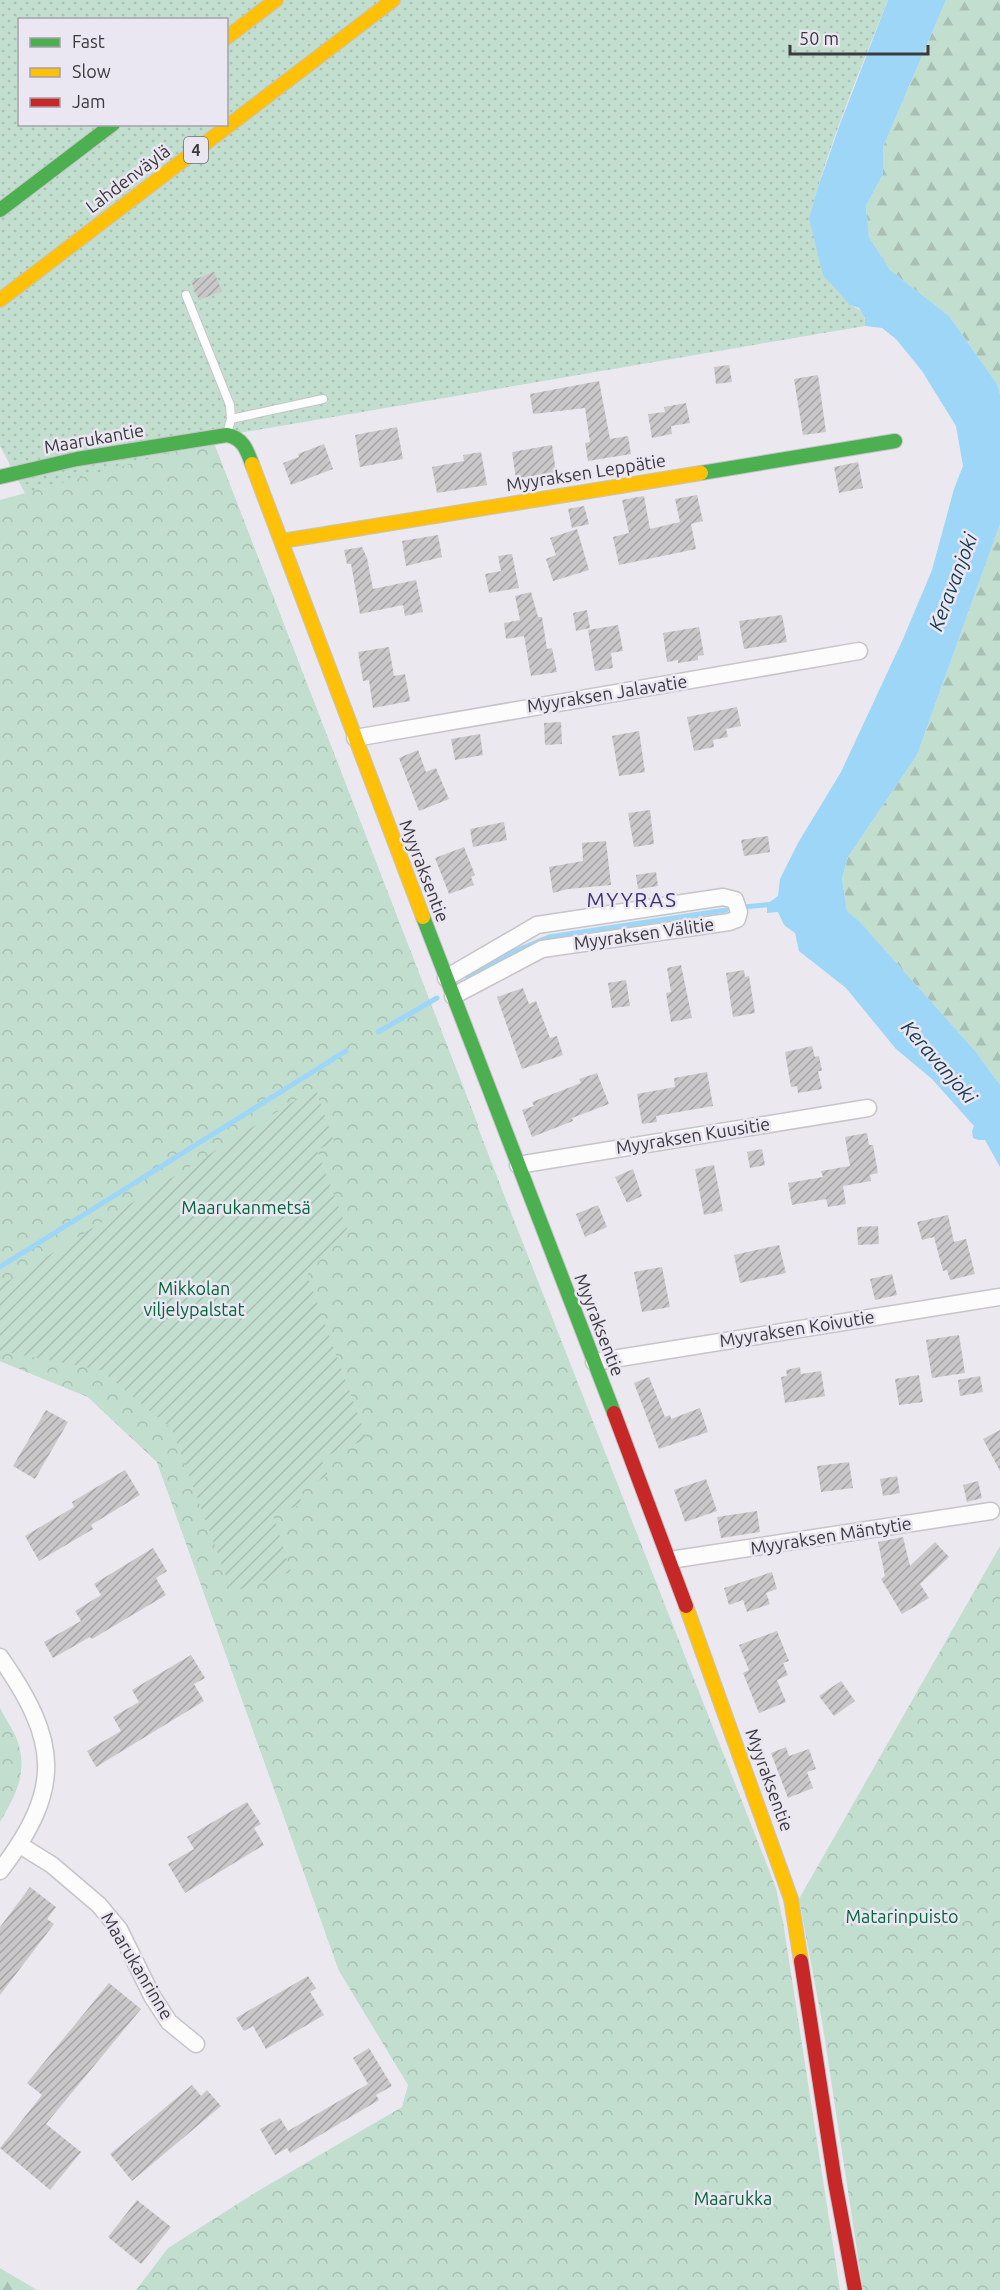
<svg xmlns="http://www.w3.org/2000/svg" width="1000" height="2290" viewBox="0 0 1000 2290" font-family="Ubuntu,sans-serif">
<defs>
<pattern id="grass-dots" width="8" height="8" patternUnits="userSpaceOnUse" patternTransform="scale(1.5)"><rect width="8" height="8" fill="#c2decf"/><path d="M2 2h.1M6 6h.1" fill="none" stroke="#a8bfb3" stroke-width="1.8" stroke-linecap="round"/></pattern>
<pattern id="forest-firs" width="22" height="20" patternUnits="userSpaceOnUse" patternTransform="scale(1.5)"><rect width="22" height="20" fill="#c2decf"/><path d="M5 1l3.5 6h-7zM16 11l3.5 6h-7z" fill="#a8bfb3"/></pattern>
<pattern id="park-crowns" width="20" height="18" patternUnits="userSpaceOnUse" patternTransform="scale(1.5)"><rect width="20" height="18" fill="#c2decf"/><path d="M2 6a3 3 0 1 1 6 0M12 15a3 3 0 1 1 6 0" fill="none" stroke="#a8bfb3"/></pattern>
<pattern id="garden-furrows" width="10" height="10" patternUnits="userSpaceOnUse" patternTransform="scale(1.5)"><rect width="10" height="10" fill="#c2decf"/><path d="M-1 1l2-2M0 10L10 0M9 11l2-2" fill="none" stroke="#a8bfb3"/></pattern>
<pattern id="building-hatch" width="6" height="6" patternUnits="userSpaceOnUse" patternTransform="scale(1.5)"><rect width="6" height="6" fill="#cac7c9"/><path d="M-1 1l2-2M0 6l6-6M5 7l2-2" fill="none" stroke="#a5a3a5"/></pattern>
</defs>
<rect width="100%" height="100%" fill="#ebe9ef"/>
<path fill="url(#grass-dots)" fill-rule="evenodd" d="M0 0H888C859 72 829 144 809 218L850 305C861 309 866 314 865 326L227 435 213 441 478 1125 270 1777 157 1462 88 1397 0 1361 81 599 0 446ZM20 20H226V124H20Z"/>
<g fill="url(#forest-firs)">
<polygon points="946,0 1000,0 1000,394 997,384 949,316 890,270 869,237 866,206 883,174 883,147"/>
<polygon points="1000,524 1000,1085 976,1052 860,922 847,911 842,878 848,857 917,755"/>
<polygon points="0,2268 37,2290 0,2290"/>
</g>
<g fill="url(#park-crowns)">
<polygon points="213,441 501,1187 776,1888 783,1922 840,2290 136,2290 168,2248 258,2191 402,2107 408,2085 339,1971 157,1462 88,1397 0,1361 0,500"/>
<polygon points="1000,1546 1000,2290 863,2290 823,2027 799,1899"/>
<path d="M0 1708C6 1720 16 1733 19 1746 27 1776 14 1798 0 1822Z"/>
</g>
<polygon fill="url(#garden-furrows)" points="315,1088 334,1142 317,1150 347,1229 307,1275 367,1439 321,1458 328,1476 297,1490 302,1504 273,1515 291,1572 232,1592 172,1429 101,1370 0,1351 0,1286"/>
<polygon fill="#9ed6f8" points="888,0 946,0 883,147 883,174 866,206 869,237 890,270 949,316 997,384 1000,394 1000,524 917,755 848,857 842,878 847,911 860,922 976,1052 1000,1085 1000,1167 985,1140 978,1140 973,1138 972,1131 974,1126 932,1079 896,1049 846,988 799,951 795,933 784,925 778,912 767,913 767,904 778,896 780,879 798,843 841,772 903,639 932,570 954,489 963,466 956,426 922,371 896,339 882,328 865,326 865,318 859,308 850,305 823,275 809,218 817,190 840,124"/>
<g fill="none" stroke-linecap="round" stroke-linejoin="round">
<g stroke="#9ed6f8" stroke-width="5">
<polyline points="743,907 774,904"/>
<polyline points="468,978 504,956 549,937 726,910"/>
<polyline points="378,1032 437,998"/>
<polyline points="0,1267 346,1051"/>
</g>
</g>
<g fill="url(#building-hatch)">
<polygon points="214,272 222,291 199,300 191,281"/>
<polygon points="729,365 732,382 716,384 714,367"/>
<polygon points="818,375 826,432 803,435 794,379"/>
<polygon points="599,381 610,439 628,436 631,454 588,461 585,443 590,442 585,408 533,414 530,394"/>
<polygon points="686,403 690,423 671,426 672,434 652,438 648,414 665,412 664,407"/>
<polygon points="397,427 403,459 360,467 355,435"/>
<polygon points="324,444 333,469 291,485 283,463 299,457 298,454"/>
<polygon points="552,445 556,472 516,479 512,452"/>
<polygon points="481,452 487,485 437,493 432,467 464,461 463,455"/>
<polygon points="858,462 863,488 839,493 834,467"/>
<polygon points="697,495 703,521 691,524 696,549 619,565 613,537 629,533 622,500 644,496 650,529 680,522 675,499"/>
<polygon points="584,506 589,524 572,528 568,509"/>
<polygon points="577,529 589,570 553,581 546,559 556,555 550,538"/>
<polygon points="438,535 442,557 406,566 402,541"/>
<polygon points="362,547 367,558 373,589 416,580 423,612 405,616 403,605 360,614 351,564 347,564 344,550"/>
<polygon points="512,554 519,588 489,593 485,574 501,571 498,556"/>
<polygon points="531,592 538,617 542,617 547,649 552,648 557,672 531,676 524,636 506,639 504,623 520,620 515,596"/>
<polygon points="587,610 590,628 576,631 573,613"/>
<polygon points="782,615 787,642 744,649 739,621"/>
<polygon points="618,625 623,651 611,653 613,668 595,671 588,630"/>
<polygon points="699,627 704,655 698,656 698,660 678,663 678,660 667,662 663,633"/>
<polygon points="389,647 394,676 405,674 410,701 373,708 369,680 363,681 358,652"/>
<polygon points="737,707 741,726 726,729 728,737 713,740 714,747 694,751 687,717"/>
<polygon points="561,722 562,744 545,745 544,723"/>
<polygon points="639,731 645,772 619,776 612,736"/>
<polygon points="480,734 483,755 455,760 451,739"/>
<polygon points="418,750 426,772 436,768 449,799 419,811 399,758"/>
<polygon points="650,810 654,844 634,847 628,813"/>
<polygon points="504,822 507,840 473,847 470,829"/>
<polygon points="768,836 770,852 744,856 741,840"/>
<polygon points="606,841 611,885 568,889 553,893 549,867 583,861 582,843"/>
<polygon points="464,847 475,875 471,877 474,885 449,894 435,858"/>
<polygon points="656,872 658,886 638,889 636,875"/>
<polygon points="681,965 692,1018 671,1022 666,993 671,992 667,968"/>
<polygon points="744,970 745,977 749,976 755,1013 733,1017 726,973"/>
<polygon points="626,980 630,1006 612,1008 608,983"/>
<polygon points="523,988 529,1004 536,1001 550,1038 557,1036 563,1055 522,1069 497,997"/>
<polygon points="812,1046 815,1057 819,1056 822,1071 818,1071 822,1089 798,1093 797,1086 791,1087 785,1052"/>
<polygon points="707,1072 713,1106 656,1116 657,1122 642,1124 637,1094 675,1087 674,1078"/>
<polygon points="597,1073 609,1104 572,1118 573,1121 532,1137 522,1110 534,1106 532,1102 581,1083 579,1079"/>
<polygon points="867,1133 869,1145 873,1145 878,1173 870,1175 871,1181 843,1186 846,1204 828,1207 826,1199 792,1205 788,1183 823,1177 821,1171 850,1166 845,1137"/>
<polygon points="762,1149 765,1165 750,1168 747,1152"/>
<polygon points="714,1165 723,1211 704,1215 695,1169"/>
<polygon points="633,1169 642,1196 627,1203 615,1177"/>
<polygon points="598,1205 607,1227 585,1237 576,1214"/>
<polygon points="948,1215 954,1242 966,1239 975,1274 950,1280 947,1270 943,1271 934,1237 922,1240 917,1222"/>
<polygon points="878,1226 879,1244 858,1245 857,1227"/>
<polygon points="779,1245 786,1273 740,1283 734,1255"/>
<polygon points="662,1267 670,1307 642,1312 634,1272"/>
<polygon points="892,1274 897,1295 875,1300 870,1279"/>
<polygon points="959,1335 965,1373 932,1378 926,1340"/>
<polygon points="800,1367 801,1374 821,1371 825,1396 785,1403 781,1377 787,1376 786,1370"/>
<polygon points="919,1375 923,1402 899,1405 895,1379"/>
<polygon points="980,1376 983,1392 960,1396 958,1380"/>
<polygon points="649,1377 665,1417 670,1415 671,1419 700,1408 708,1432 659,1449 634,1383"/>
<polygon points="46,1410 68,1422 35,1479 13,1466"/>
<polygon points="1000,1430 1000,1471 983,1439"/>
<polygon points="849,1462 853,1488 821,1492 817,1466"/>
<polygon points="125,1470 140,1495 91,1525 93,1529 39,1561 25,1536 74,1507 72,1502"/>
<polygon points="897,1476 900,1493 883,1496 880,1479"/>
<polygon points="706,1479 717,1511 685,1522 674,1490"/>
<polygon points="978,1481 982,1498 967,1502 963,1485"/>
<polygon points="757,1511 760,1532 721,1538 717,1517"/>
<polygon points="903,1537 910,1566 935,1542 949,1557 920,1584 929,1598 902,1614 881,1579 885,1576 878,1542"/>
<polygon points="153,1548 167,1571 156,1578 166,1595 92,1639 90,1637 53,1658 44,1642 81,1621 75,1611 101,1595 94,1584"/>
<polygon points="772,1572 777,1589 766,1593 770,1604 747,1612 743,1600 729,1605 724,1588"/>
<polygon points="777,1631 789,1661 783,1663 788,1675 777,1680 786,1702 759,1713 743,1673 749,1670 739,1645"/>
<polygon points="191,1655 205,1678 194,1684 204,1701 96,1767 87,1751 121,1731 113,1717 139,1702 132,1690"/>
<polygon points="841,1681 855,1701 834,1716 819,1696"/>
<polygon points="786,1747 789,1756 809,1749 816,1769 807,1772 813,1788 788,1798 771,1753"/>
<polygon points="247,1802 261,1824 254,1828 264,1845 185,1893 168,1864 194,1849 187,1837"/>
<polygon points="30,1887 56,1907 47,1919 54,1924 0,1995 0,1927"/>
<polygon points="308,1976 316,1988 310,1992 324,2015 266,2049 253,2026 244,2031 236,2018"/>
<polygon points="109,1983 141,2009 46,2124 81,2152 50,2190 0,2148 42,2095 27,2083"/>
<polygon points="369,2048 392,2086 376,2095 379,2100 290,2153 287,2148 275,2155 260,2129 280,2118 288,2131 368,2084 353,2058"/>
<polygon points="192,2085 201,2096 207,2090 221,2106 132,2181 110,2154"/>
<polygon points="137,2200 171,2227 141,2264 108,2237"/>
</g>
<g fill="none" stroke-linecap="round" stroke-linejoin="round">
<g stroke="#c5c4c8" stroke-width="10">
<g id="lane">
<polyline points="186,295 230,405 231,419 227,434"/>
<polyline points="231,419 323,399"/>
</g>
</g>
<g stroke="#c5c4c8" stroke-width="19">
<g id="street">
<polyline points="355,738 859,651"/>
<polyline points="446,978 537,925 723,897 735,900 739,912 737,919 729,922 542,949 453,996"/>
<polyline points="518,1165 868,1108"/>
<polyline points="594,1362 1000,1297"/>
<polyline points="670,1560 991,1511"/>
<path d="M0 1657C59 1741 64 1788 0 1871"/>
<polyline points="20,1845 52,1865 99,1905 119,1929 152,1996 169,2022 196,2044"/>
</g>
</g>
<g stroke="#c5c4c8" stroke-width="16">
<g id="fast">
<polyline points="0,210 113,124"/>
<polyline points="701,473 895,441"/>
<path d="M0 477 77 459 227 435C243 438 247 450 252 464"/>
<polyline points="423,917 614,1413"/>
</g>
</g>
<g stroke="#c5c4c8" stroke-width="16">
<g id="slow">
<polyline points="226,38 276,0"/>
<polyline points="0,300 393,0"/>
<polyline points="252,464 423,917"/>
<polyline points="282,541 701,473"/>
<polyline points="686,1606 791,1899 801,1961"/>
</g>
</g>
<g stroke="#c5c4c8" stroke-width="16">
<g id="jam">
<polyline points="614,1413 686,1606"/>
<polyline points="801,1961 835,2182 855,2290"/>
</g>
</g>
<use href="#lane" stroke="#fcfcfd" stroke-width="8"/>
<use href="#street" stroke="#fcfcfd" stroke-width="16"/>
<use href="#fast" stroke="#4caf50" stroke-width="14"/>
<use href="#slow" stroke="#ffc107" stroke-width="14"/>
<use href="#jam" stroke="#c62828" stroke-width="14"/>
</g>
<g text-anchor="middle" stroke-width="5" stroke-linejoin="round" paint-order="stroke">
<rect fill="#eae6f2" stroke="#706e74" stroke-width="1.5" x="184" y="137" width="24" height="26" rx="4.5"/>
<g font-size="16" font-weight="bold" fill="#3b3a3e">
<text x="196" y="156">4</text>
</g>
<g font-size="18" fill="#3b3a3e" stroke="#eae6f2">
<text transform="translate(128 179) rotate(-37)" y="6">Lahdenväylä</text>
<text transform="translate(94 439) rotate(-10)" y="6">Maarukantie</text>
<text transform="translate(586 473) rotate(-9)" y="6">Myyraksen Leppätie</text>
<text transform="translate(607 694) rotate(-9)" y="6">Myyraksen Jalavatie</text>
<text transform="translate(424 871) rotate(69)" y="6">Myyraksentie</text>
<text transform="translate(644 934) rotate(-8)" y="6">Myyraksen Välitie</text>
<text transform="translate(693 1136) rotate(-9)" y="6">Myyraksen Kuusitie</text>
<text transform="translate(599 1325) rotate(69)" y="6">Myyraksentie</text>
<text transform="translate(797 1329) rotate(-9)" y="6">Myyraksen Koivutie</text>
<text transform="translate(831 1536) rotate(-9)" y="6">Myyraksen Mäntytie</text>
<text transform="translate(769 1780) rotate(70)" y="6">Myyraksentie</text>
<text transform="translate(137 1966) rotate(59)" y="6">Maarukanrinne</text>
</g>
<g font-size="18" fill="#04663b" stroke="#eae6f2">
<text x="246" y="1214">Maarukanmetsä</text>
<text x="194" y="1295">Mikkolan<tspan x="194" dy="21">viljelypalstat</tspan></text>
<text x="902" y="1923">Matarinpuisto</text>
<text x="733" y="2205">Maarukka</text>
</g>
<g font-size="20" font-style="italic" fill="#173b4f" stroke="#eae6f2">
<text transform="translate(953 582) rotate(-69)" y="7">Keravanjoki</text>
<text transform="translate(939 1062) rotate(49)" y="7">Keravanjoki</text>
</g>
<g font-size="21" letter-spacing="1.5" fill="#3d3470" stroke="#eae6f2">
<text x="632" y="907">MYYRAS</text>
</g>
</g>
<rect x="18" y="18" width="210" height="108" fill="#eae6f2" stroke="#a4a1aa" stroke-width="1.5"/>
<rect x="30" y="38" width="30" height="9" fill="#4caf50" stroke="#a4a1aa" stroke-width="1.5"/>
<text x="72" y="48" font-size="18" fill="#3b3a3e">Fast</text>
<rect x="30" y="68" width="30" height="9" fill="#ffc107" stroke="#a4a1aa" stroke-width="1.5"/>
<text x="72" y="78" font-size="18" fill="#3b3a3e">Slow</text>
<rect x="30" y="98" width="30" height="9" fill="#c62828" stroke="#a4a1aa" stroke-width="1.5"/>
<text x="72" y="108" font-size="18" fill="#3b3a3e">Jam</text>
<path d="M790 45v9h138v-9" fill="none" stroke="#3b3a3e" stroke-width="3"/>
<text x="799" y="45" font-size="18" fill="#3b3a3e" stroke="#eae6f2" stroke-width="4.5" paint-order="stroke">50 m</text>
</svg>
